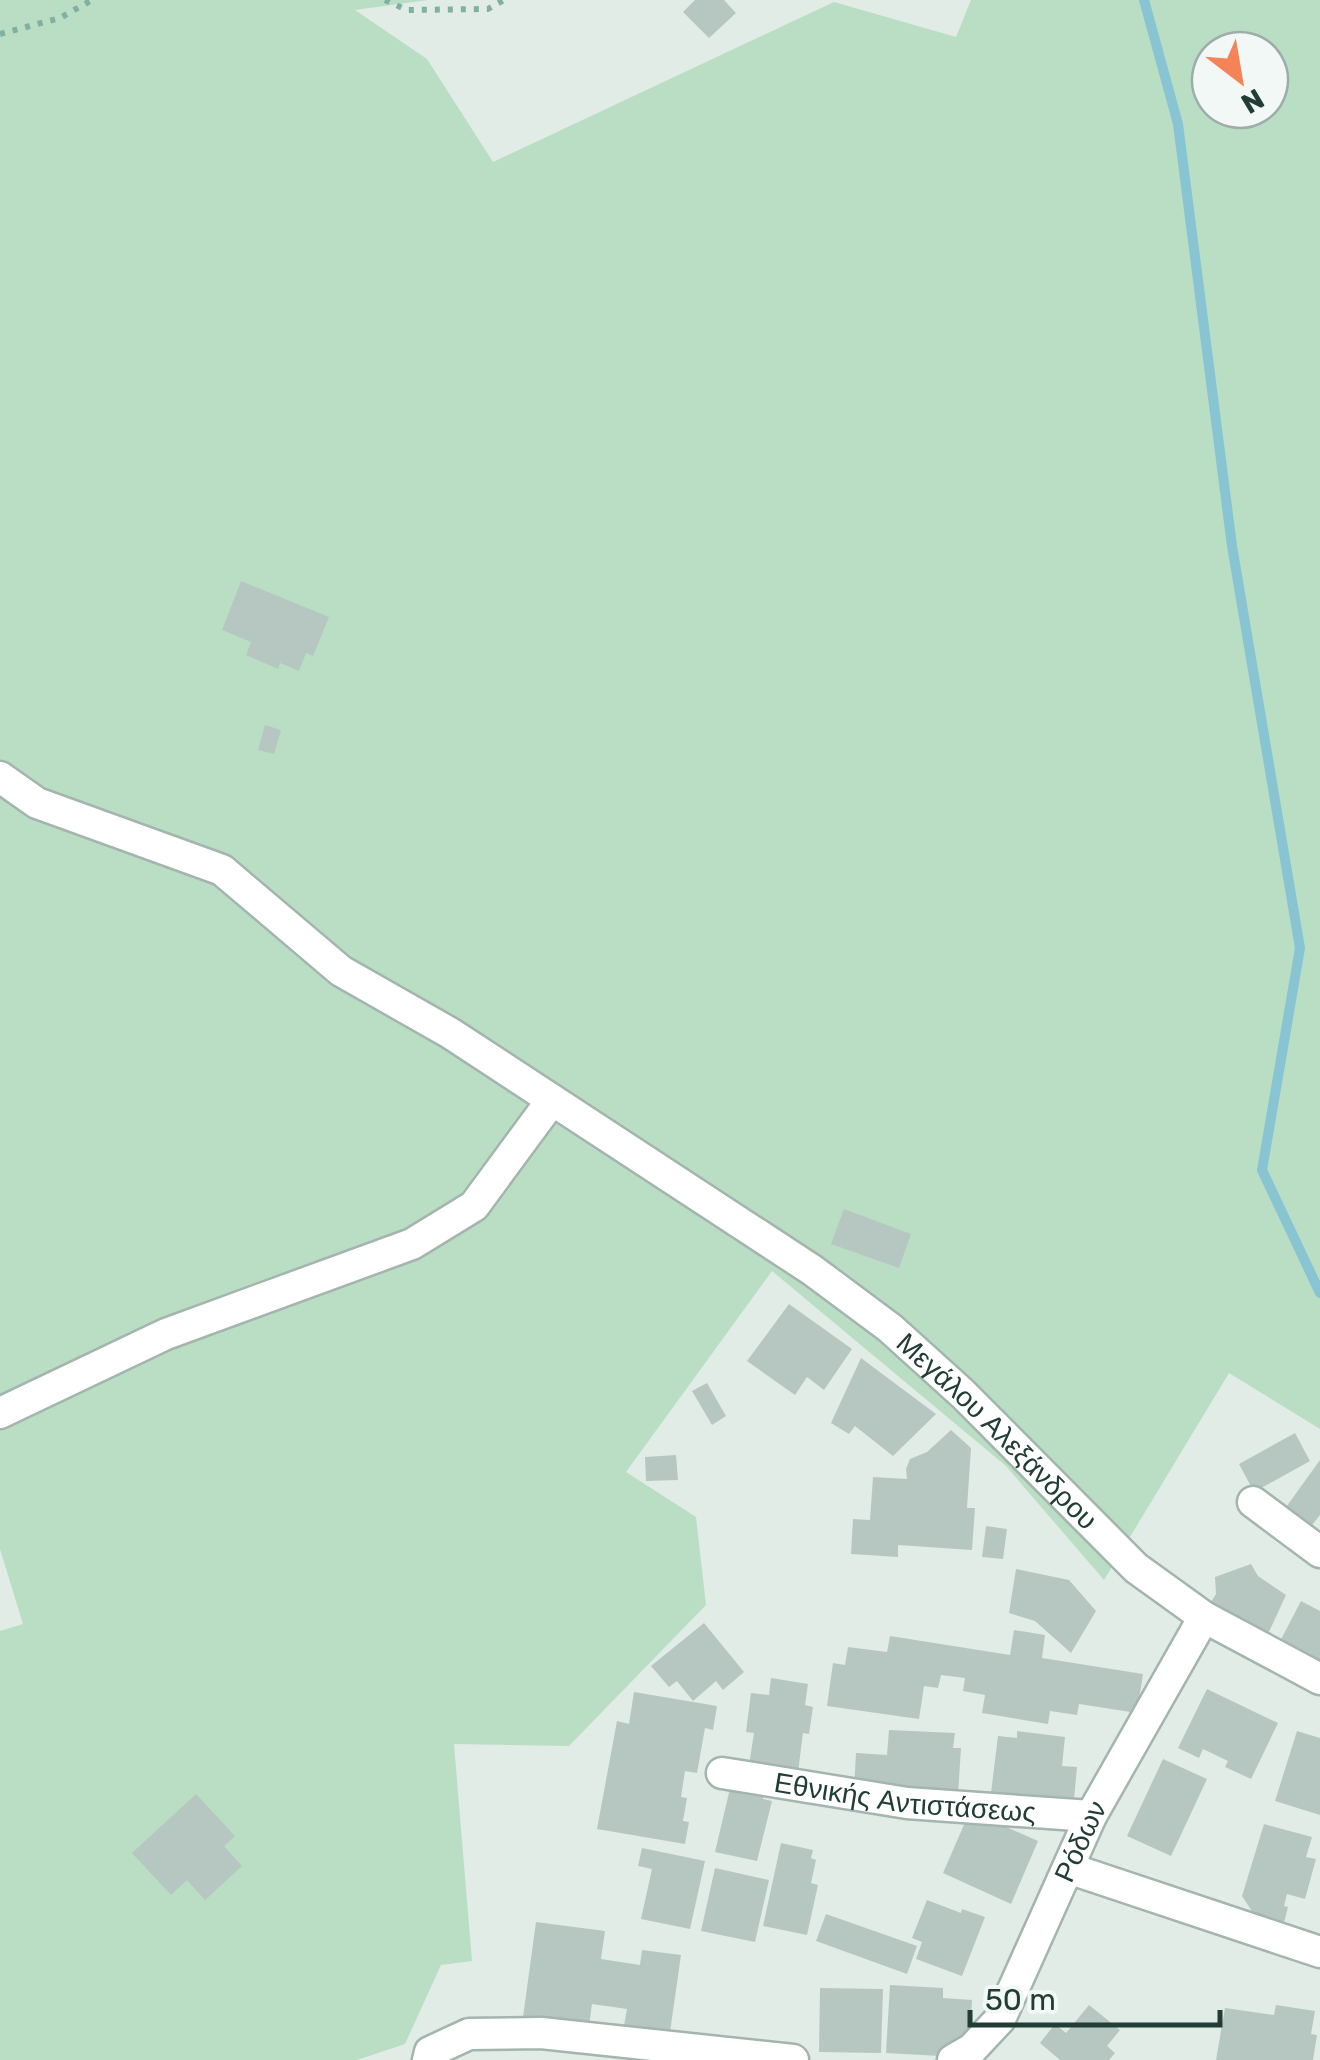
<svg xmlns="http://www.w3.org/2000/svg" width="1320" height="2060" viewBox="0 0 1320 2060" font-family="Rubik,sans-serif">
<rect width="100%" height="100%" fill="#e1ece7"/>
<path fill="#b9dec4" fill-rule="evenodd" d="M0 0H428L355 10 427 59 493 162 834 2 956 37 971 0H1320V1429L1229 1373 1104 1580 1006 1466 772 1271 626 1472 696 1517 706 1605 569 1746 454 1744 472 1961 441 1965 405 2044 357 2060H0V1631L23 1624 0 1549ZM1210 50H1270V110H1210Z"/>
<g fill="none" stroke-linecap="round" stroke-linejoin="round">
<polyline stroke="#88c4d2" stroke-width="10" points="1144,0 1178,124 1232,546 1300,948 1262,1170 1320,1293"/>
</g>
<g fill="#b6c7c1">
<polygon points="695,0 724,0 736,13 709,38 683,12"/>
<polygon points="241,581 329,617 313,656 306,653 299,671 280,663 278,669 246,655 251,642 222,630"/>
<polygon points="265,725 281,730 274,754 258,750"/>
<polygon points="844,1209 911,1234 899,1268 831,1244"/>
<polygon points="789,1304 852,1349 824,1390 807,1377 795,1395 747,1361"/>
<polygon points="861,1358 936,1414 893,1456 855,1426 849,1434 831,1423"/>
<polygon points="707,1383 726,1416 712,1425 692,1391"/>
<polygon points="951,1430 971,1448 967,1508 975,1508 972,1550 898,1545 898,1557 851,1554 853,1519 870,1520 873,1477 907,1479 906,1469 910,1459 927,1452"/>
<polygon points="1295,1433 1310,1461 1254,1492 1239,1464"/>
<polygon points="676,1455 678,1480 646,1481 645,1457"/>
<polygon points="1320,1460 1320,1515 1309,1529 1284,1510"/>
<polygon points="986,1526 1007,1529 1003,1559 982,1557"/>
<polygon points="1251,1564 1258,1576 1286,1595 1268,1634 1208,1607 1216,1594 1215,1577"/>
<polygon points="1016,1569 1069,1580 1096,1611 1071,1653 1035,1621 1009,1613"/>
<polygon points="1301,1601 1320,1611 1320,1672 1276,1649"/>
<polygon points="704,1623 744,1672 723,1690 716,1681 693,1701 677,1681 669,1687 651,1666"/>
<polygon points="1014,1630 1045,1635 1042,1658 1143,1674 1137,1713 1079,1704 1077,1715 1050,1711 1048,1724 982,1713 985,1695 963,1691 965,1678 941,1675 938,1688 924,1686 919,1719 827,1706 833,1663 845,1665 848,1647 887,1652 890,1636 1010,1655"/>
<polygon points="771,1678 808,1684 805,1705 813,1707 809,1734 803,1733 798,1772 749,1765 754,1733 746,1732 751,1693 769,1695"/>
<polygon points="1207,1689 1278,1723 1251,1779 1225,1767 1228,1761 1203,1749 1199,1758 1178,1748"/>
<polygon points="634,1692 717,1706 713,1730 705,1728 697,1773 685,1771 681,1797 687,1798 683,1821 689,1822 685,1844 597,1829 617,1721 629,1724"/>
<polygon points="889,1730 955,1733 953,1748 961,1748 958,1795 854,1789 856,1753 887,1755"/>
<polygon points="1017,1731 1065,1737 1062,1766 1077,1767 1074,1799 1065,1798 1065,1801 991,1793 998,1736 1017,1738"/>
<polygon points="1297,1731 1320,1738 1320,1815 1275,1801"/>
<polygon points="1163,1759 1207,1779 1171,1856 1127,1836"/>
<polygon points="732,1780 766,1787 763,1799 772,1801 757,1861 715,1852"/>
<polygon points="196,1794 235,1836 224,1846 242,1866 205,1900 187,1880 171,1895 132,1853"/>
<polygon points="970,1811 1038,1841 1011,1904 943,1873"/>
<polygon points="1264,1824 1312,1837 1306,1857 1316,1859 1305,1899 1287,1894 1284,1906 1288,1907 1283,1927 1257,1919 1242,1896"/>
<polygon points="781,1843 813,1850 811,1858 816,1860 811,1883 818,1885 807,1935 763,1926"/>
<polygon points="642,1848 705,1861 690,1929 641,1919 652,1869 638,1866"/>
<polygon points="715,1868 769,1880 755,1942 701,1931"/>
<polygon points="927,1900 961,1913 962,1909 985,1917 962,1976 916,1959 922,1942 912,1938"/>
<polygon points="826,1914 917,1946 907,1974 816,1941"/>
<polygon points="536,1922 605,1931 601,1959 640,1965 642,1950 681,1955 670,2032 624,2026 627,2009 592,2004 589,2026 523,2017"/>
<polygon points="890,1985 943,1988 943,1998 972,2000 969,2049 941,2047 940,2056 886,2053"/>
<polygon points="820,1988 883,1989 881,2053 819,2052"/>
<polygon points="1089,2005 1120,2030 1107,2046 1115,2053 1109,2060 1060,2060 1040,2043 1055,2024 1066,2033"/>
<polygon points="1276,2005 1315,2011 1311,2034 1317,2035 1313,2060 1216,2060 1225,2008 1274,2015"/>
</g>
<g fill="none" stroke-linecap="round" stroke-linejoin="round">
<g stroke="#a4b4ae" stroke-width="35">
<g id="minor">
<path id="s1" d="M0 777 37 803 222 870 341 971 450 1033 812 1270 890 1328 963 1394 1136 1568 1204 1617 1320 1679"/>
<polyline points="0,1413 166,1334 412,1244 474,1206 552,1100"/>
<polyline points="1253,1502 1320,1552"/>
<path id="s2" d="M722 1773 907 1803 1091 1816"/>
<polyline points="1068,1868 1320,1952"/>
<polyline points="428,2060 430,2052 469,2034 541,2033 793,2060"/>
<path id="s3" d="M953 2060 972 2049 1000 2019 1091 1816 1204 1617"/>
</g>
</g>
<g stroke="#81b0a3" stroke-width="6" stroke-dasharray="5 8" stroke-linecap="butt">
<polyline points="385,0 407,10 488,9 504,0"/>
<polyline points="0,34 60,18 92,0"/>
</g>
<use href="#minor" stroke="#fff" stroke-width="30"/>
</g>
<g text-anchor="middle" stroke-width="8" stroke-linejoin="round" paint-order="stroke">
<g font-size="28" fill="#213d36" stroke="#f2f8f5">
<text dy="10" stroke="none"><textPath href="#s1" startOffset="1202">Μεγάλου Αλεξάνδρου</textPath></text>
<text dy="10" stroke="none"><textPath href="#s2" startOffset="185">Εθνικής Αντιστάσεως</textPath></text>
<text dy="10" stroke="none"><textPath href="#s3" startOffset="258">Ρόδων</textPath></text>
</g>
</g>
<g transform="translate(1240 80) rotate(149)"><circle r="48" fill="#f2f8f5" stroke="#9eada9" stroke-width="2.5"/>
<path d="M0-8L18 38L0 25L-18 38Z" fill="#f48357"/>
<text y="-15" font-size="28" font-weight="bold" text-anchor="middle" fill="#213d36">N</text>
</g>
<path d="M970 2010v15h250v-15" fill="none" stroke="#213d36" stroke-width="5"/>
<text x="985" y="2010" font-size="30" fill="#213d36" stroke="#f2f8f5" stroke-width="8" paint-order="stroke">50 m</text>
</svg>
